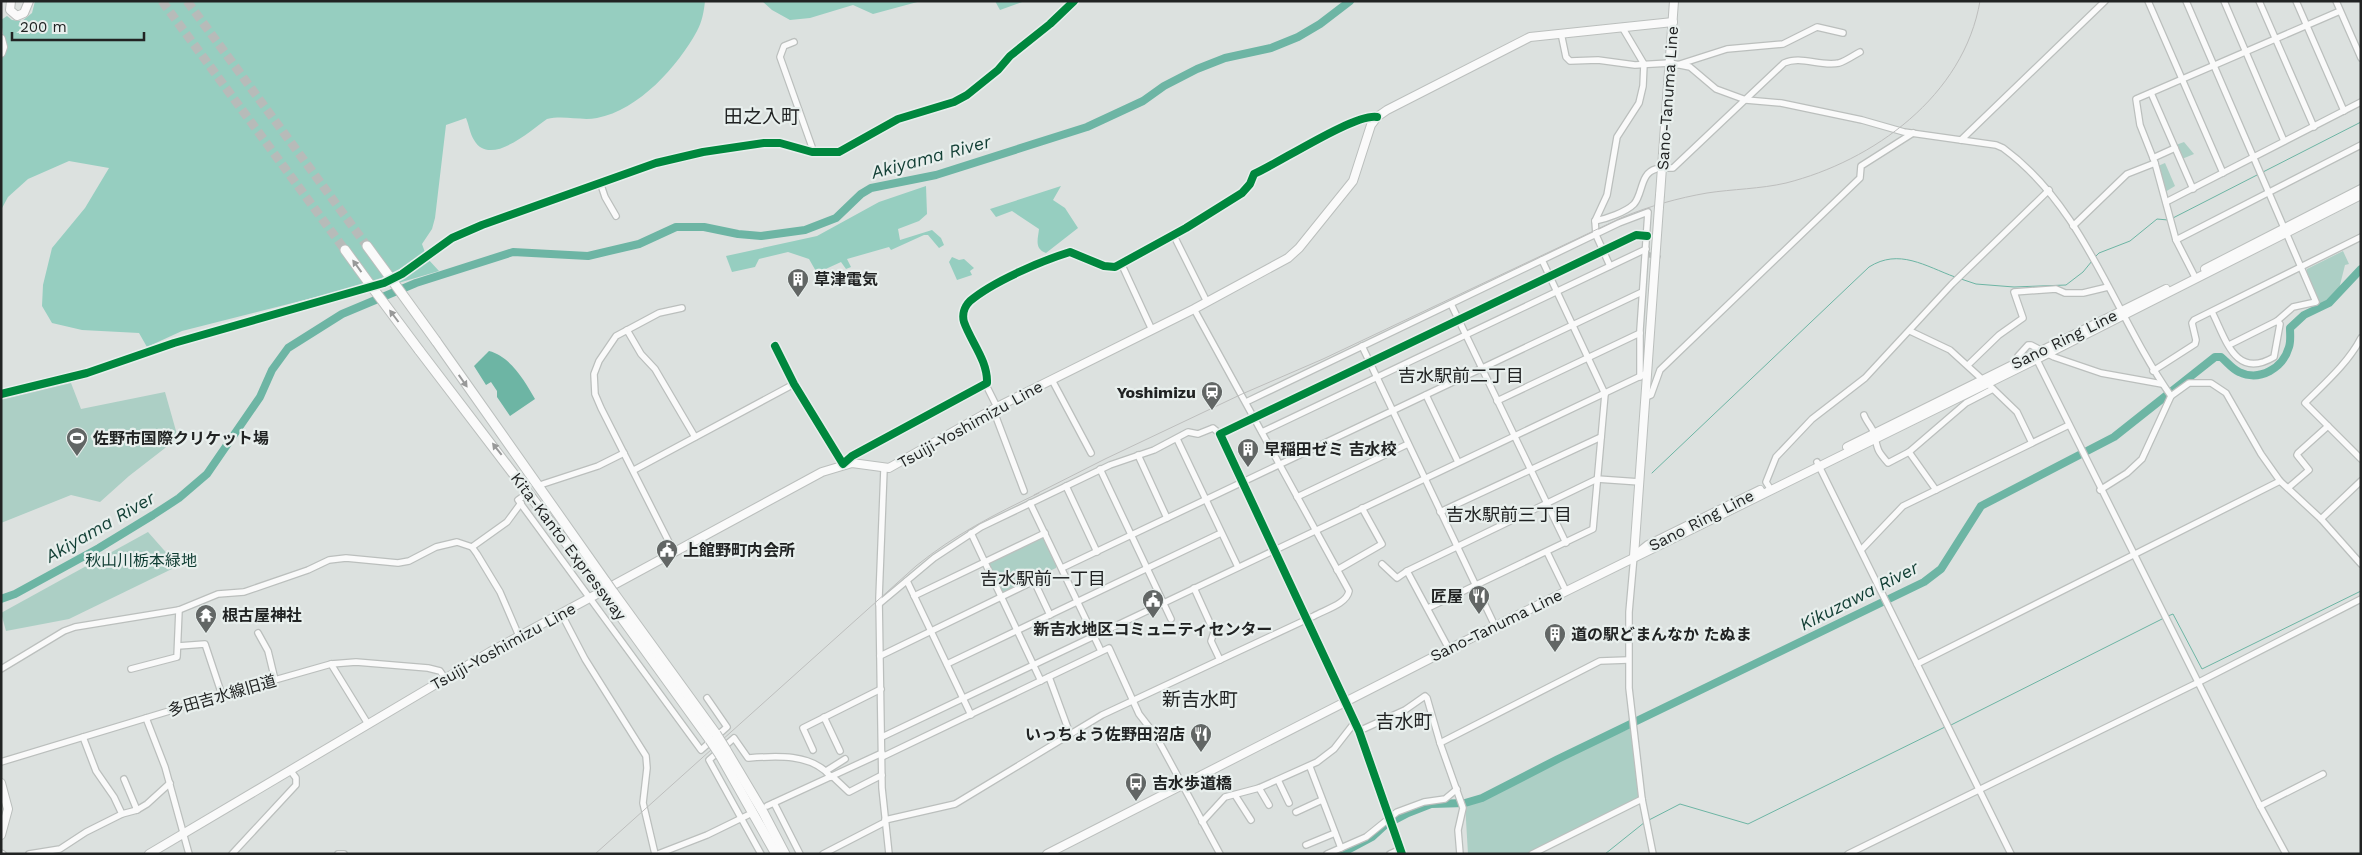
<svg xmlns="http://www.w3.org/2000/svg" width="2362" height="855" viewBox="0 0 2362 855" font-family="'Work Sans','Noto Sans JP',sans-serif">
<rect width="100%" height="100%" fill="#dce1df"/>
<g fill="#accfc5">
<polygon points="2184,142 2194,154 2182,159 2176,145"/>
<polygon points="2165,163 2175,186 2165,192 2158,166"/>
<polygon points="2343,251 2349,264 2345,265 2338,293 2321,305 2306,272 2307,269"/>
<polygon points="71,383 81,409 165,392 178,438 129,476 100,502 71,495 1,523 1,400"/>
<polygon points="148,532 178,566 69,619 6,631 1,613"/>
<polygon points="1041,537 1044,538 1057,565 1056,568 1001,593 988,565 989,562"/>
<polygon points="1634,727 1642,799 1532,854 1468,854 1465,803 1482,798 1588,746"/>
</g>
<g fill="#96cec0">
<path d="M35 1H705C704 11 702 22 697 31 678 66 639 110 597 118 581 121 564 115 547 119 531 130 490 168 474 140 470 134 469 125 466 118L446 125 435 218 432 229 422 244 427 258 439 271 395 284 336 292 182 331 147 347 139 333 82 330 52 323 42 306 43 285 52 248 85 208 109 168 69 161 28 179 8 197 1 210V60L5 49 1 20 7 16 12 20 22 21 32 13Z"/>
<polygon points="762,1 921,1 873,14 853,5 810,18 790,20 772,10"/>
<polygon points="995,1 1025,1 1000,10"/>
<polygon points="926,186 927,214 919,221 898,229 900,240 932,230 941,238 944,245 939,248 928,235 924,235 891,250 889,247 847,259 851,267 846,269 841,262 817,273 809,259 788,252 759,259 755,267 732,272 726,256 817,236 879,202"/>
<path d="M1061 186 1053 200 1065 208 1078 228 1046 253C1034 249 1038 239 1039 229L1012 211 996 217 990 209Z"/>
<polygon points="952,257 959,260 964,259 974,268 970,271 972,275 957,280 949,262"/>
</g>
<path fill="#6db5a4" d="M489 351C510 356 525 381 535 399L510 416 497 397V391L491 382 486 385 474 366Z"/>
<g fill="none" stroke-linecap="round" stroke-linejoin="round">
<g stroke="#6db5a4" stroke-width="1">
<polyline points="2263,172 2361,122"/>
<polyline points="2171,219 2259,174"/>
<polyline points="2096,256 2099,253 2130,241 2157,219 2168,220"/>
<polyline points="1961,279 1976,284 2014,287 2066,285 2083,272 2092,261"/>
<path d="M1652 473 1869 267C1899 248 1925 266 1955 277"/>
<polyline points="2168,616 2173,614 2202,669 2361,591"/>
<polyline points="1949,726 2164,618"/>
<polyline points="1649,820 1680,804 1748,824 1945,727"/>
<polyline points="1605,854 1645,822"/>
</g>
<g stroke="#6db5a4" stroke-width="8">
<polyline points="1,599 15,594 99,548 153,515 179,498 207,474 260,397 272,370 288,348 342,314 416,283 513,252 588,256 639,244 676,227 704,227 738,234 761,236 805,230 836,218 861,194 871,188 936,175 1087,127 1143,101 1164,86 1197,69 1225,58 1271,48 1298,37 1320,24 1350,1"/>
<path d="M1340 854 1372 837 1385 825 1408 813 1431 804 1465 803 1482 798 1558 759 1924 582 1941 569 1981 506 2114 437 2215 357H2221C2227 362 2232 369 2239 372 2260 382 2283 368 2289 347 2291 341 2290 334 2290 328L2304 315 2329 303 2361 269"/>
</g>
<polyline stroke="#b7bbb9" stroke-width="5.5" stroke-dasharray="5.5 3" stroke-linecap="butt" points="1647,254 1662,259"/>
<g stroke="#b7bbb9" stroke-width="9" stroke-dasharray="9 4.5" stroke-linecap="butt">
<polyline points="162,1 345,250"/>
<polyline points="187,1 367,246"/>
</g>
<g stroke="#bbbfbd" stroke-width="8">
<g id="minor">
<polyline points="2148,1 2223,173"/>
<polyline points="2186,1 2316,302 2293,307 2277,321 2229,345"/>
<polyline points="2224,1 2284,141"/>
<polyline points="2259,1 2314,127"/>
<polyline points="2296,1 2344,111"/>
<polyline points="2336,1 2361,58"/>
<path d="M1561 33 1566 57 1570 61 1598 60 1635 65 1670 63 1690 67 1716 89 1746 100 1781 103 1862 120 1904 132 1996 145 2003 148C2086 209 2114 315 2171 396"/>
<polyline points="794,42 784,46 780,57 812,147 812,152"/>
<polyline points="1677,65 1727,49 1783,44 1817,27 1843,33"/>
<polyline points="2151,93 2193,189"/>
<polyline points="1961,140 2105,1"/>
<polyline points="2153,158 2175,148"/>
<path d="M1668 168H1673L1784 63C1801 55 1820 67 1839 63 1846 61 1854 55 1860 52"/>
<polyline points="600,182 605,197 616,216"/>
<polyline points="2166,202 2361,102"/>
<path d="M1595 221C1606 219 1626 212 1634 204 1643 194 1640 173 1656 169"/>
<polyline points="2073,226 2127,174 2155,163"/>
<polyline points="1173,234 1207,302"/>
<polyline points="2176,240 2361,145"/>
<polyline points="1542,260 1605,394"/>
<polyline points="1121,263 1152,330"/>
<polyline points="1610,266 1596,235 1595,221 1607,195 1617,137 1639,103 1643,86 1644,64 1622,27"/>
<polyline points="2196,279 2176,240 2155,163 2140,125 2136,99 2340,11"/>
<polyline points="1451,304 1566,543"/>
<path d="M2212 312C2226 339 2235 380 2274 357L2280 324 2277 321"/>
<polyline points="627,330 641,354 655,369 695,437"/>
<polyline points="1910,331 1950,350 1984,381"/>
<path d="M2361 338C2348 363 2325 383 2305 403L2361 459"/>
<path d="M775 346 794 384 843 464 852 456 987 383C988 361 971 342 964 322 962 315 964 307 970 301 992 282 1041 261 1070 252L1104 266 1115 267 1186 228 1242 193 1250 184 1254 174C1279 163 1355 113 1377 117"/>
<polyline points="1362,346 1495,626"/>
<polyline points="2018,356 2028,345 2031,345 2054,357 2101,373 2162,384"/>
<polyline points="2035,356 2260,806 2286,854"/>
<polyline points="1968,365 1999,335 2023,318 2014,292 2056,289 2065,293 2083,293 2108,287"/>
<polyline points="2153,371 2195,344 2196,340 2192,323 2194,320 2361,237"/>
<polyline points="1052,380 1091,453"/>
<polyline points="986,385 997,407"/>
<polyline points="1991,387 2017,412 2032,443"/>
<polyline points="1,394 87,373 174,343 384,283 402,274 452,238 482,225 656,163 703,152 764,143 780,143 812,152 839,152 898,119 954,102 967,95 998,70 1010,56 1050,24 1074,1"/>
<polyline points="1426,395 1458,462"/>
<polyline points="1646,397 1651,395 1660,370 1860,178 1861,166 1913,133"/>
<polyline points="1497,401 1640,333"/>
<polyline points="1246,402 1619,223 1648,212 1640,330 1640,377"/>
<polyline points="993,409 1024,491"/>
<path d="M1864 415C1866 421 1872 427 1874 433 1878 450 1876 449 1888 463L1909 452 1966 403 1993 389"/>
<polyline points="1262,432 1646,249"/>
<polyline points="1177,439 1238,567"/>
<polyline points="1909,452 1936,490"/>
<polyline points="1138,455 1167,518"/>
<polyline points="1817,462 2011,854"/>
<polyline points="884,469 879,598 882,788 889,854"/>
<polyline points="1100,469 1171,619"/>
<polyline points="634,470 794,384"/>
<polyline points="543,484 598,466 624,453"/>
<polyline points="1066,486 1097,552"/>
<polyline points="2288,488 2309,470 2297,455 2298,453 2328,426"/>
<polyline points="1771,490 1766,482 1776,457 1812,419 1865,378 1952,284 2049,190"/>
<polyline points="2100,490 2127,473 2142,459 2171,396 2189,383 2211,383 2226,393 2261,454 2280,481 2321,519 2361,564"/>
<polyline points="525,495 518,500 701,750 727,727 707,698"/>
<polyline points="1297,497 1408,444"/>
<polyline points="1030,503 1101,651"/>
<polyline points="1440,512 1601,437"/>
<polyline points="2321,519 2361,481"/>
<polyline points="971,533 1041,681"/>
<polyline points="472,547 507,522 521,503"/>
<polyline points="1862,549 1903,506 2069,425"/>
<polyline points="674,552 601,408 595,394 594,374 599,361 616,336 659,313 682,308"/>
<polyline points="1547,552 1566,591"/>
<polyline points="1634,556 1629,612 1629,688 1642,799 1653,854"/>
<polyline points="1382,564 1397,578 1407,571 1597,479 1640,482"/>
<polyline points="1062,568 1642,292"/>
<polyline points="1337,570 1382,544 1362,508"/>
<polyline points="1407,571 1449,649"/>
<polyline points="907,581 971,715"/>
<polyline points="1194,588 1214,632 1211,641 1220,660"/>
<polyline points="914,596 1045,533"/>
<polyline points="879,604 934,558 981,527 1110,465 1154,450 1188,432 1198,434 1213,428 1220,434"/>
<polyline points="1428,608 1593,529 1605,394"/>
<polyline points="561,613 585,659 646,756 647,768 643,803 655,854"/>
<polyline points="258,633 268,651 275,680"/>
<polyline points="178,646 205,644 222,695"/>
<polyline points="880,656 1034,581 1050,615"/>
<polyline points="331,664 368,724"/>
<polyline points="947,664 1221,533"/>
<polyline points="1917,664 2280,481"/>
<polyline points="1,669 64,631 75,627 179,610 218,594 244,592 308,570 329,560 346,558 398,563 409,561 436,547 457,542 472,547 477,554 500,592 519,636"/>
<polyline points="131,669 177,657 179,610"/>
<polyline points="1049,677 1070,734"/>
<polyline points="824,717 840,751"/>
<polyline points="146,718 165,767 189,854"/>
<polyline points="1359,731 1405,710 1425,696 1427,698 1440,743 1463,808 1458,830 1460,854"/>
<polyline points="83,737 96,771 114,797 122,814"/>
<polyline points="882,737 1647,373"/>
<polyline points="1440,743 1600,661 1628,660"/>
<polyline points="813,750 803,728 881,689"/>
<polyline points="882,757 1109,648 1139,714 1156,736 1220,854"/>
<polyline points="1,762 222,695 331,664 356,662 428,668 440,671 445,678"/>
<polyline points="1310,767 1341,848"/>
<polyline points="826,771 845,759"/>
<polyline points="832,776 849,792 882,775"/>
<polyline points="124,779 137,810"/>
<polyline points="1278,780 1289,803"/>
<polyline points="1259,788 1269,805"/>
<polyline points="1235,795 1251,820"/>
<polyline points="774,803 800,854"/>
<polyline points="767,806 882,753"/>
<polyline points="2260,806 2323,774"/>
<polyline points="1296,812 1322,800"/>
<path d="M885 820 955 804 1102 715 1314 616C1324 610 1347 604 1349 591L1194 309"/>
<polyline points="1202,822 1225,797 1259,788 1317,762 1334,749 1355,722"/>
<polyline points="1306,845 1335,833"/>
<polyline points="1,853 3,854"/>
<polyline points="29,854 60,849 86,832 122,814 137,810 147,804 170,783"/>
<polyline points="232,854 296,785 296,778 290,770"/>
<polyline points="338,854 344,854"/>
<polyline points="658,854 707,835 748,815"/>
<path d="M761 854 709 760 734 738 748 758C775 756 812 753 831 777"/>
<polyline points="823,854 885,822"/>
<polyline points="1327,854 1366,837 1397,812 1424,802 1445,799 1457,789"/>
<polyline points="1390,854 1401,849"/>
<polyline points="1402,854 1359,731 1220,434 1636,235 1647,236"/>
<polyline points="1532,854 1642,799"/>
<polyline points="1848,854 2199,682 2361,599"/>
</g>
</g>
<g stroke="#bbbfbd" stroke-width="10">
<g id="major">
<polyline points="11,1 10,10 17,16 24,13 29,1"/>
<polyline points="1,39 3,47 1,53"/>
<polyline points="1660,195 1674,1"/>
<polyline points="2205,269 2361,189"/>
<polyline points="1847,447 2166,289"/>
<polyline points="1638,553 1648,545 1760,490"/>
<polyline points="1634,556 1659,207"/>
<polyline points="1,783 8,809 1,835"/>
<polyline points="149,854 490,652 822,472 852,463 889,468 997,407 1194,309 1288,258 1299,248 1353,181 1371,125 1377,117 1387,110 1530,37 1673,22"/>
<polyline points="1047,854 1449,649 2037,359 2361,195"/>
</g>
</g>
<g stroke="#bbbfbd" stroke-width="11">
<g id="highway">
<polyline points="367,246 389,276"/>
<polyline points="345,250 369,283"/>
<polyline points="436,341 606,582"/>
<polyline points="419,350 599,586"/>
<polyline points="613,592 716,734"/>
<polyline points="606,596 710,740"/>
<polyline points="726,750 763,812 785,854"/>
<polyline points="720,755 776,854"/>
</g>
</g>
<use href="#minor" stroke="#fafafa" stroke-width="5.5"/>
<use href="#major" stroke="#fafafa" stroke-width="8"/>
<use href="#highway" stroke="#fafafa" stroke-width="9"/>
<g stroke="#bdbebd" stroke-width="1">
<path d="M1034 495 1105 459 1242 394 1323 359 1623 217C1650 206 1678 198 1707 193 1733 189 1760 189 1786 183 1873 161 1964 96 1980 1"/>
<path d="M595 854 916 566C954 535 995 514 1039 493"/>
</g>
<g stroke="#bbbfbd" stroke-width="10" stroke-linecap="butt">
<polyline id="major-bridge" points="1659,207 1660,195"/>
</g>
<g stroke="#bbbfbd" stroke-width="11" stroke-linecap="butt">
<g id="highway-bridge">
<polyline points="389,276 436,341"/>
<polyline points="369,283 419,350"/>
<polyline points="606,582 613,592"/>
<polyline points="599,586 606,596"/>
<polyline points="716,734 726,750"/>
<polyline points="710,740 720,755"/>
</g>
</g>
<use href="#major-bridge" stroke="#fafafa" stroke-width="8"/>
<use href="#highway-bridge" stroke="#fafafa" stroke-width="9"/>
<g stroke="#e8efed" stroke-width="11">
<g id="cycleway">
<path d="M775 346 794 384 843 464 852 456 987 383C988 361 971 342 964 322 962 315 964 307 970 301 992 282 1041 261 1070 252L1104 266 1115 267 1186 228 1242 193 1250 184 1254 174C1279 163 1355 113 1377 117"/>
<polyline points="1,394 87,373 174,343 384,283 402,274 452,238 482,225 656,163 703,152 764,143 780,143 812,152 839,152 898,119 954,102 967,95 998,70 1010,56 1050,24 1074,1"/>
<polyline points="1402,854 1359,731 1220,434 1636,235 1647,236"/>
</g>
</g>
<use href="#cycleway" stroke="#00873e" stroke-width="8"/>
</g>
<defs><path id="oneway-solid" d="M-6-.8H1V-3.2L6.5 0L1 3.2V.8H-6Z" transform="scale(1.25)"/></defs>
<g fill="#989999">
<use href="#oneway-solid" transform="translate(357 266) rotate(-126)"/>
<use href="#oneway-solid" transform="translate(394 316) rotate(-127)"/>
<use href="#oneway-solid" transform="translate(463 381) rotate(55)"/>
<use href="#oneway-solid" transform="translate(497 449) rotate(-128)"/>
</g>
<defs>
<g id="building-pin" transform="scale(1.125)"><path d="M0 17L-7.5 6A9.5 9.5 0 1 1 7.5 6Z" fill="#626665" stroke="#e8efed"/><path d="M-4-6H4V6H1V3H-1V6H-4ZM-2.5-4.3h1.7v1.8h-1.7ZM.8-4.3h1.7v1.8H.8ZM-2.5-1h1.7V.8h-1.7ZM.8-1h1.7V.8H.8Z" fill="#fff"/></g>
<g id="station-pin" transform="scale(1.125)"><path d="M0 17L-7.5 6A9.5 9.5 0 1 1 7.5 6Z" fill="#626665" stroke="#e8efed"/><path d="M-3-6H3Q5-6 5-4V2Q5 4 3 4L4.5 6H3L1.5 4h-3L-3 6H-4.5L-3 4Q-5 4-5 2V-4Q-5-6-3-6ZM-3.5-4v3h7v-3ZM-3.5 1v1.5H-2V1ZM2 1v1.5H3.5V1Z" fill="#fff"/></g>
<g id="stadium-pin" transform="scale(1.125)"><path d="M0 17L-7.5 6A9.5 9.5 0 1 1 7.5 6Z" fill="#626665" stroke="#e8efed"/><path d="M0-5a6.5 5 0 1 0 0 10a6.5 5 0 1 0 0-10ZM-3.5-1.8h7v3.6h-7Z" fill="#fff"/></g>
<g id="civic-pin" transform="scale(1.125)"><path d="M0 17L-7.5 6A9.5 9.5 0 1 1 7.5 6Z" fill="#626665" stroke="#e8efed"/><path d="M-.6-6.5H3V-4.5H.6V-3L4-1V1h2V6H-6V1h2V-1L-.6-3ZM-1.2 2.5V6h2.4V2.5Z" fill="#fff"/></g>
<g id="restaurant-pin" transform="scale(1.125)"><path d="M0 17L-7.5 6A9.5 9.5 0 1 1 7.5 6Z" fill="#626665" stroke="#e8efed"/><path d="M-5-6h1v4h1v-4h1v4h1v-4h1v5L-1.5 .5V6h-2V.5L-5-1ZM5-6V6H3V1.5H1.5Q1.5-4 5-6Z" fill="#fff"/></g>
<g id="temple-pin" transform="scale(1.125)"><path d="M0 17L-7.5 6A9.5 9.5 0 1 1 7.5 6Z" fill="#626665" stroke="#e8efed"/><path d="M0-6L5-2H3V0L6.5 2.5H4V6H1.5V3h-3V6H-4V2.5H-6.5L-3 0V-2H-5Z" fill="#fff"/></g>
<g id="bus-pin" transform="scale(1.125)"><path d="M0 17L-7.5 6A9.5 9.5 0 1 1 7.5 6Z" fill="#626665" stroke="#e8efed"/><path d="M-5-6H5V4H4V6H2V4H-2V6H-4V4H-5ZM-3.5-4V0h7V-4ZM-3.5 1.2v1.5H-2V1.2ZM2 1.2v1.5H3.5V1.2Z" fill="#fff"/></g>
</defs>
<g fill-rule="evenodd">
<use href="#building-pin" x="798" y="279"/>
<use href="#station-pin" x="1212" y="392"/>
<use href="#stadium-pin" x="77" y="438"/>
<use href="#building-pin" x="1248" y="449"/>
<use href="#civic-pin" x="667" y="550"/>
<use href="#restaurant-pin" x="1479" y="596"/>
<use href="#civic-pin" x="1153" y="600"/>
<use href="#temple-pin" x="206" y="615"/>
<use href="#building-pin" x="1555" y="634"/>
<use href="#restaurant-pin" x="1201" y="734"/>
<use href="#bus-pin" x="1136" y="783"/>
</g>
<g text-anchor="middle" stroke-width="4.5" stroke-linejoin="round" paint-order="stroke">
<g font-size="16" fill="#212323" stroke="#e8efed">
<text transform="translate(1667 98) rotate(-86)" y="6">Sano-Tanuma Line</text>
<text transform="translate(2064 339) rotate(-26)" y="6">Sano Ring Line</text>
<text transform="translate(970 424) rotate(-29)" y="6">Tsuiji-Yoshimizu Line</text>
<text transform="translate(1701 520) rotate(-27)" y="6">Sano Ring Line</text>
<text transform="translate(569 546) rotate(53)" y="6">Kita-Kanto Expressway</text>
<text transform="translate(1496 625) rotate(-26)" y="6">Sano-Tanuma Line</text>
<text transform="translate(503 646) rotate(-29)" y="6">Tsuiji-Yoshimizu Line</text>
<text transform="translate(222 695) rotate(-16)" y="6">多田吉水線旧道</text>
</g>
<g font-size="16" font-weight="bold" fill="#212323" stroke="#e8efed" text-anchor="start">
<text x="814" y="285">草津電気</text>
<text x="1196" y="398" text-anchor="end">Yoshimizu</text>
<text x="93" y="444">佐野市国際クリケット場</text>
<text x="1264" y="455">早稲田ゼミ 吉水校</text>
<text x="683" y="556">上館野町内会所</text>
<text x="1463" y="602" text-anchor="end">匠屋</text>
<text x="222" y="621">根古屋神社</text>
<text x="1153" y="635" text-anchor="middle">新吉水地区コミュニティセンター</text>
<text x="1571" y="640">道の駅どまんなか たぬま</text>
<text x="1185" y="740" text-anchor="end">いっちょう佐野田沼店</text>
<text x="1152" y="789">吉水歩道橋</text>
</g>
<g font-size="16" fill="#103d33" stroke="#e8efed">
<text x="141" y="566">秋山川栃本緑地</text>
</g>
<g font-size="18" font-style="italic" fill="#123f35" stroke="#e8efed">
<text transform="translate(931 157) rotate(-15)" y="6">Akiyama River</text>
<text transform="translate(100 527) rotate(-30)" y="6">Akiyama River</text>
<text transform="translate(1859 596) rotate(-27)" y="6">Kikuzawa River</text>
</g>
<g font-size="18" fill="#212323" stroke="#e8efed">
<text x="1461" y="382">吉水駅前二丁目</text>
<text x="1509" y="521">吉水駅前三丁目</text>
<text x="1043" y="585">吉水駅前一丁目</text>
</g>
<g font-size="19" fill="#212323" stroke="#e8efed">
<text x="762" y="123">田之入町</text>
<text x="1200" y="706">新吉水町</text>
<text x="1404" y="728">吉水町</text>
</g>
</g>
<rect width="2362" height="855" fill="none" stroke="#212323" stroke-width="5"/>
<path d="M12 32v8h132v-8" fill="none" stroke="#212323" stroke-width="2.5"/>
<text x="20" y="32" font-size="15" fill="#212323" stroke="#e8efed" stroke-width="4" paint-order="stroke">200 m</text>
</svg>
